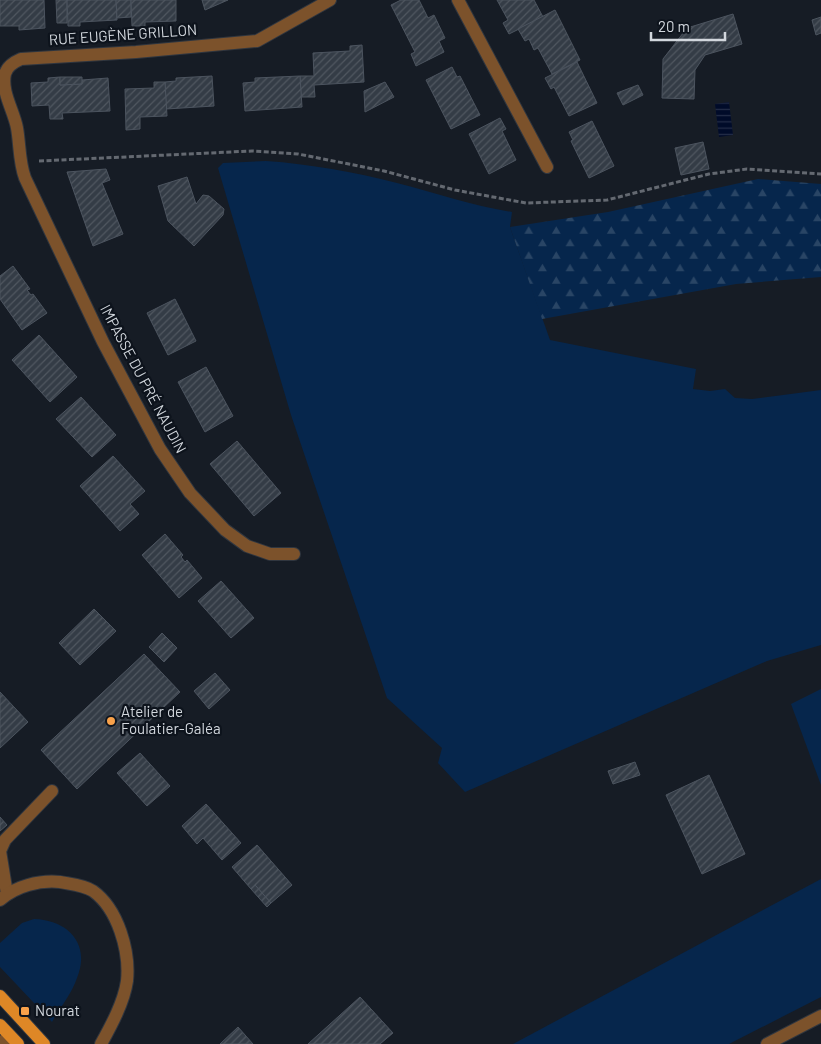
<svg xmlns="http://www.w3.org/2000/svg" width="821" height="1044" viewBox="0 0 821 1044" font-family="Barlow,sans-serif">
<defs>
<pattern id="forest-firs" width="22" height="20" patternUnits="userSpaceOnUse" patternTransform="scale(1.25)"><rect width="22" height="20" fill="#06264c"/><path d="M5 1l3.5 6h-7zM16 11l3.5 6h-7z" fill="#294565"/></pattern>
<pattern id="water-rules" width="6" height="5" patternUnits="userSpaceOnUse" patternTransform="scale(1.25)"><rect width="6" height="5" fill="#000b29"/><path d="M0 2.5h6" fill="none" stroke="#242e48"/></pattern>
<pattern id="building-hatch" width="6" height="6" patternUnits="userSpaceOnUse" patternTransform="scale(1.25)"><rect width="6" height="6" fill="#343c46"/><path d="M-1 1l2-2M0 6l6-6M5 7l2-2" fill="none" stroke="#505760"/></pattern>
</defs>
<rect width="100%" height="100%" fill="#161c25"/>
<g fill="#06264c">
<path d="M266 161C310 164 354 172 397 183 436 193 473 206 512 212L510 227 550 340 696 369 693 389 710 391 725 389 735 398 752 399 821 390V645L767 661 465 792 438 763 442 748 387 698 291 415 218 168 223 163Z"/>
<polygon points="821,689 821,785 791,704"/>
<polygon points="821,879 821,997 729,1044 513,1044"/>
<path d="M34 919C68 920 91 944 77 978 72 993 60 1008 52 1022L0 967V943L22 923Z"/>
</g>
<polygon fill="url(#forest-firs)" points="758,179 821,184 821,277 736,284 542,319 510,227 608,212"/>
<polygon fill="url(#water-rules)" points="729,102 733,135 719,137 715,104"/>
<g fill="url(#building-hatch)" stroke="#4c545f">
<polygon points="0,0 44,0 45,28 19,30 19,26 0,26"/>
<polygon points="56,0 67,0 67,23 57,23"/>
<polygon points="67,0 116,0 117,20 80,22 80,26 68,26"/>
<polygon points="116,0 131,0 131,17 117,18"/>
<polygon points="131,0 176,0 176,21 145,22 145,26 132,26"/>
<polygon points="202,0 228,0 205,10"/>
<polygon points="401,0 419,0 428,18 434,15 445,38 439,41 444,52 416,66 411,54 415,52 391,5"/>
<polygon points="497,0 534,0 543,17 509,34 503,23 508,20"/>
<polygon points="555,10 580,60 552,74 538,48 534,50 529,39 525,41 518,29"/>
<polygon points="733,14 742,44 705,55 695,70 694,99 662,98 663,59 687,28"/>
<polygon points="821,17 821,33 816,35 812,20"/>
<polygon points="362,45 364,82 314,85 315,97 301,97 300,76 314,76 313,53 350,51 350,46"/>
<polygon points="577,62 597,103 569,116 554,87 551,89 545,78"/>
<polygon points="452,67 457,77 460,76 480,115 451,129 426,80"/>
<polygon points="212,76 214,106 166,109 165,82 176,81 176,78"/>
<polygon points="300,76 302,107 245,111 243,83 255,82 255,78"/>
<polygon points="60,77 60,85 82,84 82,80 108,78 110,111 62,113 63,119 50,119 49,105 32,106 31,83 48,82 48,78"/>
<polygon points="60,77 82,77 82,84 60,85"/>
<polygon points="154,82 165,82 167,116 140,117 140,129 126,130 125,89 154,88"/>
<polygon points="385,82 394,97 365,112 364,91"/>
<polygon points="638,85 643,95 623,105 617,93"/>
<polygon points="500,118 506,129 502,131 516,160 489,174 469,134"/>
<polygon points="592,121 614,166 589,178 571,141 573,140 569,132"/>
<polygon points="703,142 709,169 681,175 675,148"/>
<polygon points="106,169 110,180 102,183 123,234 93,246 67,172"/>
<polygon points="187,177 196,204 203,195 209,196 224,209 223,215 194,246 168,221 158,186"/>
<polygon points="13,266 30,289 27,290 31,295 33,294 47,313 22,330 0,299 0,276"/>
<polygon points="175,299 196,341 168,355 147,313"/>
<polygon points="39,335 77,377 50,402 12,360"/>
<polygon points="206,367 233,416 205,432 178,382"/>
<polygon points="81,397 116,435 92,457 56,419"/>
<polygon points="237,441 281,493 254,516 210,464"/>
<polygon points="113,456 145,491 130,504 139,514 120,531 80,486"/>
<polygon points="165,534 183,555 181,557 185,562 187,560 202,578 179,598 142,555"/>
<polygon points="221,581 254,618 231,638 198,601"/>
<polygon points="94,609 116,631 80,665 59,643"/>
<polygon points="162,633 177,648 164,662 149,647"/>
<polygon points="144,654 180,692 77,789 41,750"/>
<polygon points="215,673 230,690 209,709 194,691"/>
<polygon points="0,692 28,722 0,748"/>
<polygon points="140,753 170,786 147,806 117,773"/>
<polygon points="635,762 640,775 613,784 608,771"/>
<polygon points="709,775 745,854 702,874 666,795"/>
<polygon points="206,804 241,843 222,860 203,838 197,844 182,826"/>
<polygon points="0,817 7,825 0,831"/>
<polygon points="257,845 292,885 271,903 255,885 251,889 232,867"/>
<polygon points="255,885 271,903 267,907 251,889"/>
<polygon points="360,997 393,1033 380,1044 308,1044"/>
<polygon points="238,1027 253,1044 220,1044"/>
</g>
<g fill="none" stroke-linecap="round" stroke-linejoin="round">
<g stroke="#30363f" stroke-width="14">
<g id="minor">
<polyline points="458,0 547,167"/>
<path d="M294 554H270L247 546 225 530 190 493 160 449 103 342 25 178C19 162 20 145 17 128 14 111 1 92 5 74 7 66 14 62 21 59L136 52 257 41 330 0"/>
<polyline points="7,894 0,851 5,840 52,791"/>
<path d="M0 900C16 886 39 880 60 882 70 884 84 885 93 891 118 909 130 951 127 981 124 1002 111 1026 101 1044"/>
<polyline points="0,1044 9,1036"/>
<polyline points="767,1044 821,1016"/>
</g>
</g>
<g stroke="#30363f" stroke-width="14">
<g id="major">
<polyline points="0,996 44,1044"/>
<polyline points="0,1025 18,1044"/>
</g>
</g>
<polyline stroke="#646971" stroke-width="3" stroke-dasharray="5 2.5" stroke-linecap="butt" points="39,161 252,151 298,154 384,171 455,190 526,203 607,200 709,174 747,169 821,174"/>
<use href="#minor" stroke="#7c522b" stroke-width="12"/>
<use href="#major" stroke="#de8726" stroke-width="12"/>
</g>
<g fill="#f8a14a" stroke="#0d131c" stroke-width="2">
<circle cx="111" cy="721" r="5"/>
<rect x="20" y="1006" width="10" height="10" rx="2.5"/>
</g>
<g text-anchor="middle" stroke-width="4.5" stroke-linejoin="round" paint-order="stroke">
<g font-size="15" fill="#d2d7dd" stroke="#0d131c">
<text transform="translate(123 35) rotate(-4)" y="5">RUE EUGÈNE GRILLON</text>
<text transform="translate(143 379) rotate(62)" y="5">IMPASSE DU PRÉ NAUDIN</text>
</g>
<g font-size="15" fill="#d2d7dd" stroke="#0d131c" text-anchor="start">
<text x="121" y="717">Atelier de<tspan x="121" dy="17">Foulatier-Galéa</tspan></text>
<text x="35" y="1016">Nourat</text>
</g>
</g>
<path d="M651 32v8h74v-8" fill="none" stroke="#d2d7dd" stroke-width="2.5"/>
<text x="658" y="32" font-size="15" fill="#d2d7dd" stroke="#0d131c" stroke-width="4" paint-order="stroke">20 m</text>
</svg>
